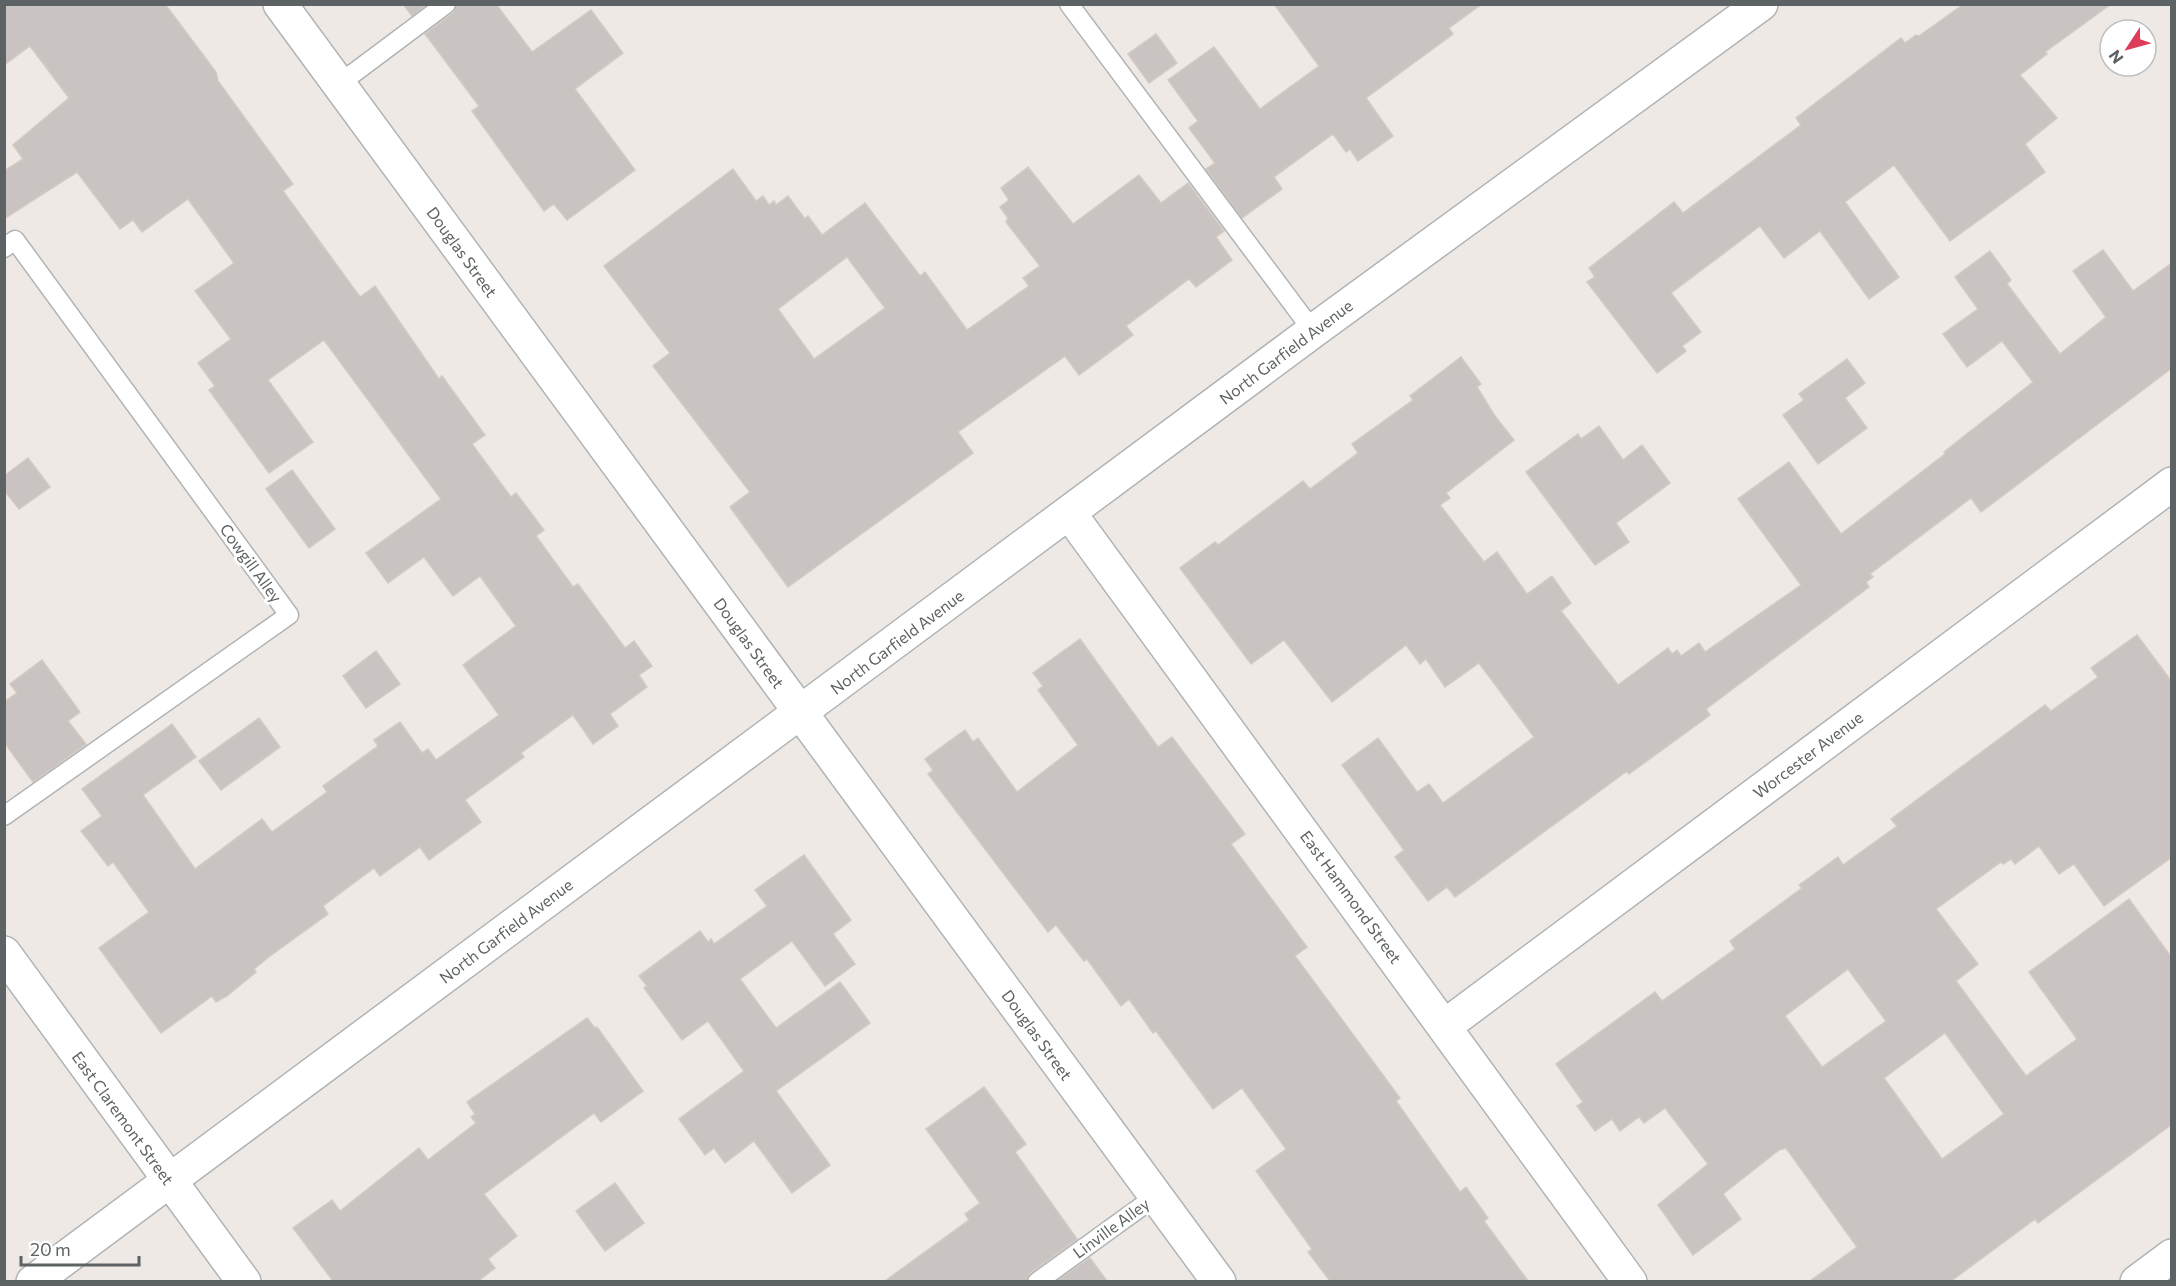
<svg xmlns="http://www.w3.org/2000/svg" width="2176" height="1286" viewBox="0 0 2176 1286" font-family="Commissioner,sans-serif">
<rect width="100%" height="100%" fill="#eee9e5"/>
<g fill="#c9c4c1" stroke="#d2cac3" stroke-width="1.5" fill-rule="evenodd">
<polygon points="4,4 165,4 216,72 218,81 293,184 283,191 360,297 375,286 439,379 442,376 485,435 472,444 511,497 516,493 544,530 536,536 573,587 578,584 625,648 634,641 652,666 639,675 647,687 610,714 618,726 593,744 573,715 521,753 524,757 465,800 481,822 429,860 420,847 380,876 374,868 323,906 328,914 270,956 254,969 256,972 227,996 216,1002 212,996 161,1033 99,948 149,912 113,862 108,866 81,831 102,816 82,789 172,724 196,757 143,795 195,869 262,819 272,832 327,792 323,786 378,746 374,740 400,722 422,753 428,749 436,760 499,715 463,665 516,626 480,576 453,596 424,557 388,583 366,553 441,499 324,340 268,380 313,442 269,473 209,390 215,386 198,363 231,339 195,291 234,263 188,199 142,232 133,220 120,229 77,172 4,219 4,171 23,159 13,145 69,98 30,46 4,65"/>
<polygon points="403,4 427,4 412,16"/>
<polygon points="457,4 496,4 532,52 591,10 623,53 575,89 635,170 567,220 554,204 544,211 472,111 479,106 425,34 453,13"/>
<polygon points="1274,4 1482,4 1449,28 1453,34 1366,98 1393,136 1358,161 1350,149 1346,152 1333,134 1274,177 1282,189 1242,218 1206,169 1215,163 1189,128 1198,121 1168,80 1214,47 1260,109 1319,66"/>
<polygon points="1964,4 2111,4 2045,52 2047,54 2020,75 2057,118 2025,144 2045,172 1950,241 1894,165 1845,202 1899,277 1869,299 1820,231 1784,258 1760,226 1671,293 1701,332 1682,346 1686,351 1657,373 1587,282 1595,277 1589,268 1674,202 1683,213 1801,125 1796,118 1901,38 1905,43 1916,35 1919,36"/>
<polygon points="1156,34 1177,63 1149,83 1128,54"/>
<path d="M1028 167 1073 224 1139 175 1161 203 1188 183 1224 231 1216 237 1232 260 1196 287 1189 279 1126 326 1133 335 1079 375 1065 356 958 432 973 453 788 587 730 507 750 492 653 366 670 353 604 266 733 169 756 201 763 196 769 205 774 201 776 205 788 196 805 219 808 216 822 235 865 203 920 276 925 272 967 330 1029 286 1023 278 1040 266 1006 222 1008 218 1000 207 1009 200 1001 188ZM847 257 885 308 814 359 778 309Z"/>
<polygon points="2103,250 2133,291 2172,263 2172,368 1981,512 1971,498 1870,574 1873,577 1866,582 1869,587 1706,709 1710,715 1629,774 1627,771 1455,897 1447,887 1428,901 1395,857 1404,850 1342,765 1378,738 1417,792 1429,784 1443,803 1534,737 1479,663 1445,687 1426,659 1420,664 1406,645 1332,702 1284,640 1251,664 1180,568 1215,542 1218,545 1303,481 1310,489 1358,453 1352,444 1413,400 1410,396 1461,357 1481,384 1477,387 1495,416 1514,440 1446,493 1450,498 1440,505 1484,562 1497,552 1527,594 1552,576 1571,603 1561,611 1618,685 1668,648 1672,654 1677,650 1681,656 1699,643 1705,652 1801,585 1738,499 1789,462 1841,534 1945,454 1944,452 2033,382 2002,341 1967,367 1943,334 1978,309 1955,277 1990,251 2011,280 2007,284 2060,354 2106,317 2073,271"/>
<polygon points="1847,359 1865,383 1845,398 1867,428 1818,464 1783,415 1804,400 1799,394"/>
<polygon points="1599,426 1623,460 1642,445 1670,483 1616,523 1629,542 1595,565 1526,472 1578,434 1581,439"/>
<polygon points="28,458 50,487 19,509 4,490 4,476"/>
<polygon points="292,470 335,529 309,548 266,489"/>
<path d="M2137 635 2172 682V857L2104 906 2074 864 2059 874 2039 846 2015 864 2011 859 2003 864 2001 862 1936 909 1978 964 1956 981 2026 1076 2077 1039 2029 972 2129 899 2172 958V1124L2038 1223 2035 1219 1951 1281H1810L1857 1247 1786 1148 1779 1150 1723 1194 1741 1219 1693 1255 1658 1205 1708 1164 1665 1108 1644 1123 1639 1117 1620 1131 1612 1119 1595 1131 1577 1106 1583 1102 1556 1064 1655 992 1662 1001 1735 949 1730 941 1802 888 1799 885 1838 857 1843 865 1897 826 1891 819 2045 705 2051 711 2098 677 2091 668ZM1848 969 1886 1021 1822 1067 1785 1016ZM1945 1033 2004 1114 1942 1159 1884 1078Z"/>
<polygon points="1080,639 1158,747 1172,737 1245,834 1231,844 1307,947 1295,956 1400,1098 1396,1101 1460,1192 1466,1187 1488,1218 1484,1221 1528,1281 1330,1281 1308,1252 1312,1249 1256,1171 1286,1149 1242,1088 1213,1109 1156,1031 1153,1033 1129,999 1121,1006 1087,959 1084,961 1056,925 1048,932 928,774 933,770 925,759 965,730 973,742 978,738 1017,792 1078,745 1038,690 1043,686 1033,673"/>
<polygon points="376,651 400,684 366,708 343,676"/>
<polygon points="42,660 80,712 68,721 86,744 33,782 4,742 4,702 17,693 10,684"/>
<polygon points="259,718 280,747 221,790 199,761"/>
<polygon points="804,855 851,920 833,934 855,964 825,986 792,941 740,979 776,1028 840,982 870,1023 776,1091 830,1165 792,1193 754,1141 725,1163 714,1148 705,1155 679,1119 744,1071 708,1021 682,1040 644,988 647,986 639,976 700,931 708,942 711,939 714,944 767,906 755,890"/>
<polygon points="587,1018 595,1028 597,1027 643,1091 601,1122 594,1113 484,1194 517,1236 488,1259 495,1268 478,1281 333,1281 293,1228 332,1200 340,1211 419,1148 428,1160 476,1123 471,1117 475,1114 467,1102"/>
<polygon points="984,1087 1026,1144 1015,1152 1077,1239 1030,1273 1026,1281 885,1281 969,1220 965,1214 980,1203 926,1129"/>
<polygon points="615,1183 644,1223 605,1251 576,1211"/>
<polygon points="1090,1258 1107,1281 1057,1281"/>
</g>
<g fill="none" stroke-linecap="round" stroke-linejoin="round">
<g stroke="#b0b4b6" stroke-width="21">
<g id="lane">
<polyline points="1069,4 1313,331"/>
<polyline points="339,84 446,4"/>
<polyline points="4,248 15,240 289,615 4,816"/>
<polyline points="1037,1282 1156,1196"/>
</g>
</g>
<g stroke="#b0b4b6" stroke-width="36">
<g id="street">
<polyline points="280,4 1219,1282"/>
<polyline points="1070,514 1630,1282"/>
<polyline points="4,953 244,1282"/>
<polyline points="1445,1026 2172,484"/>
<polyline points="33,1282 1313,331 1761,4"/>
</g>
</g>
<g stroke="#afb4b6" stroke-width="36">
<polyline id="secondary" points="2137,1282 2172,1256"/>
</g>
<use href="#lane" stroke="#fff" stroke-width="18"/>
<use href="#street" stroke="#fff" stroke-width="33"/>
<use href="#secondary" stroke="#fff" stroke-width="33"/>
</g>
<g text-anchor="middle" stroke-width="6" stroke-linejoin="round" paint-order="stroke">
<g font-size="16" fill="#5d6264" stroke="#fff">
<text transform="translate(462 252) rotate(54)" y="6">Douglas Street</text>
<text transform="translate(1286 352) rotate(-37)" y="6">North Garfield Avenue</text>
<text transform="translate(251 563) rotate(54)" y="6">Cowgill Alley</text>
<text transform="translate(897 642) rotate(-37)" y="6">North Garfield Avenue</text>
<text transform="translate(749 643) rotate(54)" y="6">Douglas Street</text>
<text transform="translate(1808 755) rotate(-37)" y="6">Worcester Avenue</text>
<text transform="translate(1351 897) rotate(54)" y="6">East Hammond Street</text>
<text transform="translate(506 931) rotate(-37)" y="6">North Garfield Avenue</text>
<text transform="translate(1037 1035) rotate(54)" y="6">Douglas Street</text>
<text transform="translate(123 1118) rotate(54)" y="6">East Claremont Street</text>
<text transform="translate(1111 1228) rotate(-36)" y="6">Linville Alley</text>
</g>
</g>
<rect width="2176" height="1286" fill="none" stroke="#5d6264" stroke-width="12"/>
<g transform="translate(2128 48) rotate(234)"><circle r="28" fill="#ffffff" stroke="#bec0c1" stroke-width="1.5"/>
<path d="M0-4.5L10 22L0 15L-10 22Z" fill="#db3d5a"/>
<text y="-9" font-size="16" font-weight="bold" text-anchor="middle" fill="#5d6264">N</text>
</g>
<path d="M21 1256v9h118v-9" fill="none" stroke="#5d6264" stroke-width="3"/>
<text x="30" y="1256" font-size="18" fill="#5d6264" stroke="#ffffff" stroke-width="4.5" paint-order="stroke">20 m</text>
</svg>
